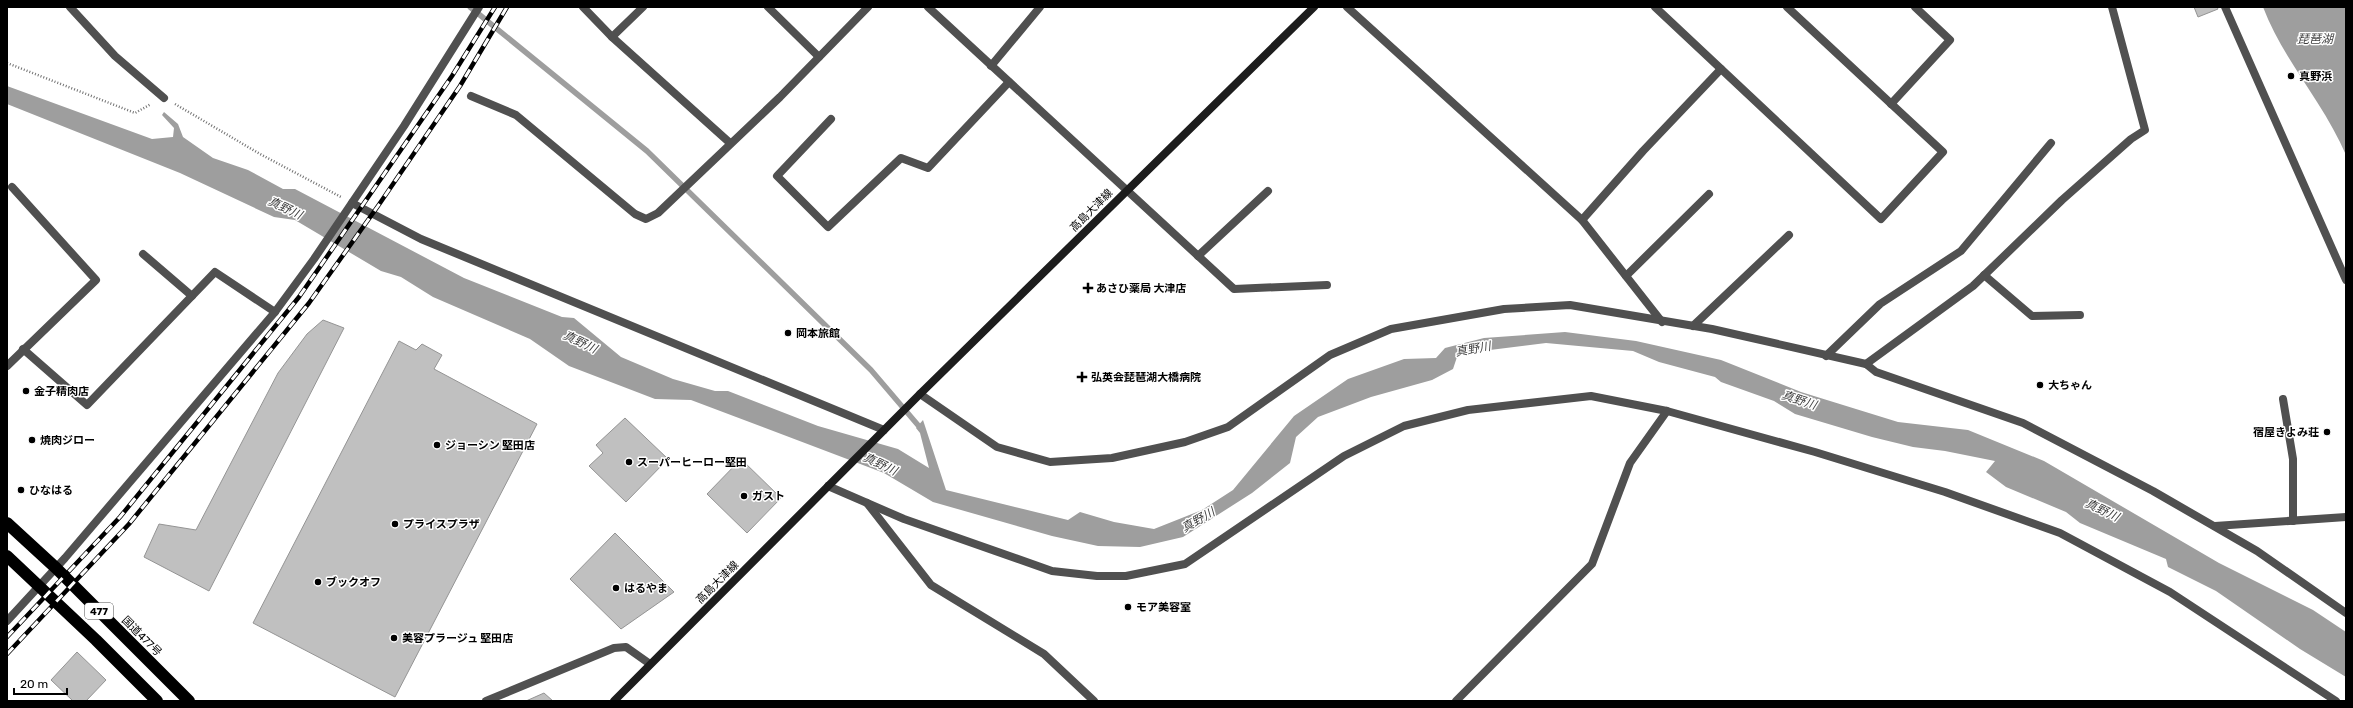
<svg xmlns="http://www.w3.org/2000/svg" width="2353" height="708" viewBox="0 0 2353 708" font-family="Rubik,'Noto Sans JP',sans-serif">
<rect width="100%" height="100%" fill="#fff"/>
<g fill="#9e9e9e">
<path d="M2263 7H2346V155C2324 103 2283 60 2263 7Z"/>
<polygon points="7,86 152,139 173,137 174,128 162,115 164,112 178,124 183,137 213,158 248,170 283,189 295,189 464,278 562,317 574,318 621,357 673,379 715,391 728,391 818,426 898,449 929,468 920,433 916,428 923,420 946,490 1068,520 1080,512 1114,522 1154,529 1202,510 1233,490 1294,416 1348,379 1404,359 1436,358 1445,348 1484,338 1565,332 1636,341 1721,360 1801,392 1898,422 1968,430 2044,461 2219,563 2313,610 2346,632 2346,677 2300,649 2216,591 2168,567 2166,559 2080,523 2066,512 2006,487 1986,472 1995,461 1945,451 1913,447 1872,437 1795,414 1774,401 1721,382 1715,377 1659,362 1633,351 1546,343 1458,354 1453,369 1432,380 1371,397 1318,417 1296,437 1290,463 1252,493 1183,537 1140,547 1098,546 1052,536 933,502 884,473 691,400 655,399 569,366 530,339 433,297 401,277 381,271 295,220 274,217 180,173 7,104"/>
</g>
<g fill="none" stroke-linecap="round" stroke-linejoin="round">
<polyline stroke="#9e9e9e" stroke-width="5.5" points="470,7 647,151 871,370 923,431"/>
</g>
<g fill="#c0c0c0" stroke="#949494">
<polygon points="2194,7 2217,7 2218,9 2198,17"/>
<polygon points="323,320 344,328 209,591 144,557 159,524 196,530 278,373 307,334"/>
<polygon points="399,341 416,350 422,344 442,355 434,369 537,424 395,697 253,623"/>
<polygon points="625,418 668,459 626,502 589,466 603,453 596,445"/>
<polygon points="741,459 781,498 747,533 707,494"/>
<polygon points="615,533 674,592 621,629 570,579"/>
<polygon points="77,652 106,680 86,701 73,701 51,680"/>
<polygon points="544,693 553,701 526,701"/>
</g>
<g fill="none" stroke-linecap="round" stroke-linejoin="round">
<g stroke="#727272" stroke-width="2.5" stroke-dasharray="1 2" stroke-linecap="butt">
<polyline points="7,63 135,113 151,104"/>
<polyline points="175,104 260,154 341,197"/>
</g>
<g stroke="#505050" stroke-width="8">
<polyline points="70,7 115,56 164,98"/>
<polyline points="583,7 612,37 730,143"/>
<polyline points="768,7 819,57"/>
<polyline points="928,7 1234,289 1327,285"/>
<polyline points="1347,7 1582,220 1662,322"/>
<polyline points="1655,7 1881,219 1943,152 1787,7"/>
<polyline points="2225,7 2346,280"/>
<polyline points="612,37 643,7"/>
<polyline points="991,66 1040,7"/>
<polyline points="471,96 516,115 635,214 646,219 658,213 780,97 868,7"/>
<polyline points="1891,104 1950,40 1915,7"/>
<polyline points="831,119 777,176 828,227 901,158 928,168 1009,82"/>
<polyline points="352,203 421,239 884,430"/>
<polyline points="1582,220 1643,151 1721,69"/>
<polyline points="143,254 192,296"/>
<polyline points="1198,256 1268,191"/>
<polyline points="1984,275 2032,316 2080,315"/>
<polyline points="1626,276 1709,194"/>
<polyline points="1693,326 1789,235"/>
<polyline points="23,349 87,405 215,272 275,312"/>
<polyline points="1826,356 1880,304 1961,251 2051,143"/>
<polyline points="1866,364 1973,286 2062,200 2131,139 2145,130 2112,7"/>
<polyline points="7,366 96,280 12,187"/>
<polyline points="920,394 997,447 1050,462 1112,458 1185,442 1228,427 1330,355 1391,329 1504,309 1570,305 1712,329 1866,364 1876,372 2023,423 2153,491 2257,551 2346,613"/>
<polyline points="2283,399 2293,459 2293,521"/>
<polyline points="828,486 904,519 1052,571 1097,576 1126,576 1185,564 1344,456 1404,426 1468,410 1591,396 1667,411 1815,452 1945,492 2060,533 2170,592 2336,701"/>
<polyline points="867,503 931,585 1044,654 1094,701"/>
<polyline points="2215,526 2346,517"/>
<polyline points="7,621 65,558 275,312 314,259 404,126 479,7"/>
<polyline points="486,701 614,648 626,647 650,664"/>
<polyline points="1456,701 1592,564 1630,463 1667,411"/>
</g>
<polyline stroke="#1d1d1d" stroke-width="8" points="614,701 920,394 1314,7"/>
<g stroke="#000" stroke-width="12">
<polyline points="7,523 56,568 189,701"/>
<polyline points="7,556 96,640 157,701"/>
</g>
<g stroke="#000" stroke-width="4.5">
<g id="rail">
<polyline points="7,637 120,517 299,297 452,76 495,7"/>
<polyline points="7,654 129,524 309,303 378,206 460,86 507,7"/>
</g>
</g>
<use href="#rail" stroke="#fff" stroke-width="3" stroke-dasharray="9" stroke-linecap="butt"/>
</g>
<g fill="#000" stroke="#fff" stroke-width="1.5">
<circle cx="2291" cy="76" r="4"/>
<path d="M1086 282h4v4h4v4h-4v4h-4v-4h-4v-4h4z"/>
<circle cx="788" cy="333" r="4"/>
<path d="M1080 371h4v4h4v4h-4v4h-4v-4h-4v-4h4z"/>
<circle cx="2040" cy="385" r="4"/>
<circle cx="26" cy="391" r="4"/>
<circle cx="2327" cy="432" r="4"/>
<circle cx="32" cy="440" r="4"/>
<circle cx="437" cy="445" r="4"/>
<circle cx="629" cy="462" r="4"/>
<circle cx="21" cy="490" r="4"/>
<circle cx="744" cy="496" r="4"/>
<circle cx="395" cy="524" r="4"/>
<circle cx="318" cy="582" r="4"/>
<circle cx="616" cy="588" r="4"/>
<circle cx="1128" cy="607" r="4"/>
<circle cx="394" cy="638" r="4"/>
</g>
<g text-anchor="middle" stroke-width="3" stroke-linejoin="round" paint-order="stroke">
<rect fill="#fff" stroke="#4c4c4c" stroke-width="1" x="85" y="603" width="28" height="16" rx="3"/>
<g font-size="10" font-weight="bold" fill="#000">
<text x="99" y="615">477</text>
</g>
<g font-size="11" font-weight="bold" fill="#000" stroke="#fff" text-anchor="start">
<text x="2299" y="80">真野浜</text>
<text x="1096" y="292">あさひ薬局 大津店</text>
<text x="796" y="337">岡本旅館</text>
<text x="1091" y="381">弘英会琵琶湖大橋病院</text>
<text x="2048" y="389">大ちゃん</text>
<text x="34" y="395">金子精肉店</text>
<text x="2319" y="436" text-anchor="end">宿屋きよみ荘</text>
<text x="40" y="444">焼肉ジロー</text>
<text x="445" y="449">ジョーシン 堅田店</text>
<text x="637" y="466">スーパーヒーロー堅田</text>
<text x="29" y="494">ひなはる</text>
<text x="752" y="500">ガスト</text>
<text x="403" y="528">プライスプラザ</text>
<text x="326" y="586">ブックオフ</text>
<text x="624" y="592">はるやま</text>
<text x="1136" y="611">モア美容室</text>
<text x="402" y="642">美容プラージュ 堅田店</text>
</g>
<g font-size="11" fill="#000" stroke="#fff">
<text transform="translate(1091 210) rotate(-45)" y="4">高島大津線</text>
<text transform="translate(717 582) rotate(-45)" y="4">高島大津線</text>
<text transform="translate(142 636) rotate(45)" y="4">国道477号</text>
</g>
<g font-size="12" font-style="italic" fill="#3f3f3f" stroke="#fff">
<text x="2315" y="43">琵琶湖</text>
<text transform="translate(285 208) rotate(25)" y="4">真野川</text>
<text transform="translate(580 342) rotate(25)" y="4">真野川</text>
<text transform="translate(1473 349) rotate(-10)" y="4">真野川</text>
<text transform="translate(1799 400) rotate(18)" y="4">真野川</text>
<text transform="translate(880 464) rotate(25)" y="4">真野川</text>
<text transform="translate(2102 510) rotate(25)" y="4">真野川</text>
<text transform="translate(1198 520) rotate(-30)" y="4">真野川</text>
</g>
</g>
<rect width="2353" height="708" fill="none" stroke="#000000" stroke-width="16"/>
<path d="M14 688v6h53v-6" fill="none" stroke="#000000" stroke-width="2"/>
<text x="20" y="688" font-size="12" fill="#000000" stroke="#ffffff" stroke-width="3" paint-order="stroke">20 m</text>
</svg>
